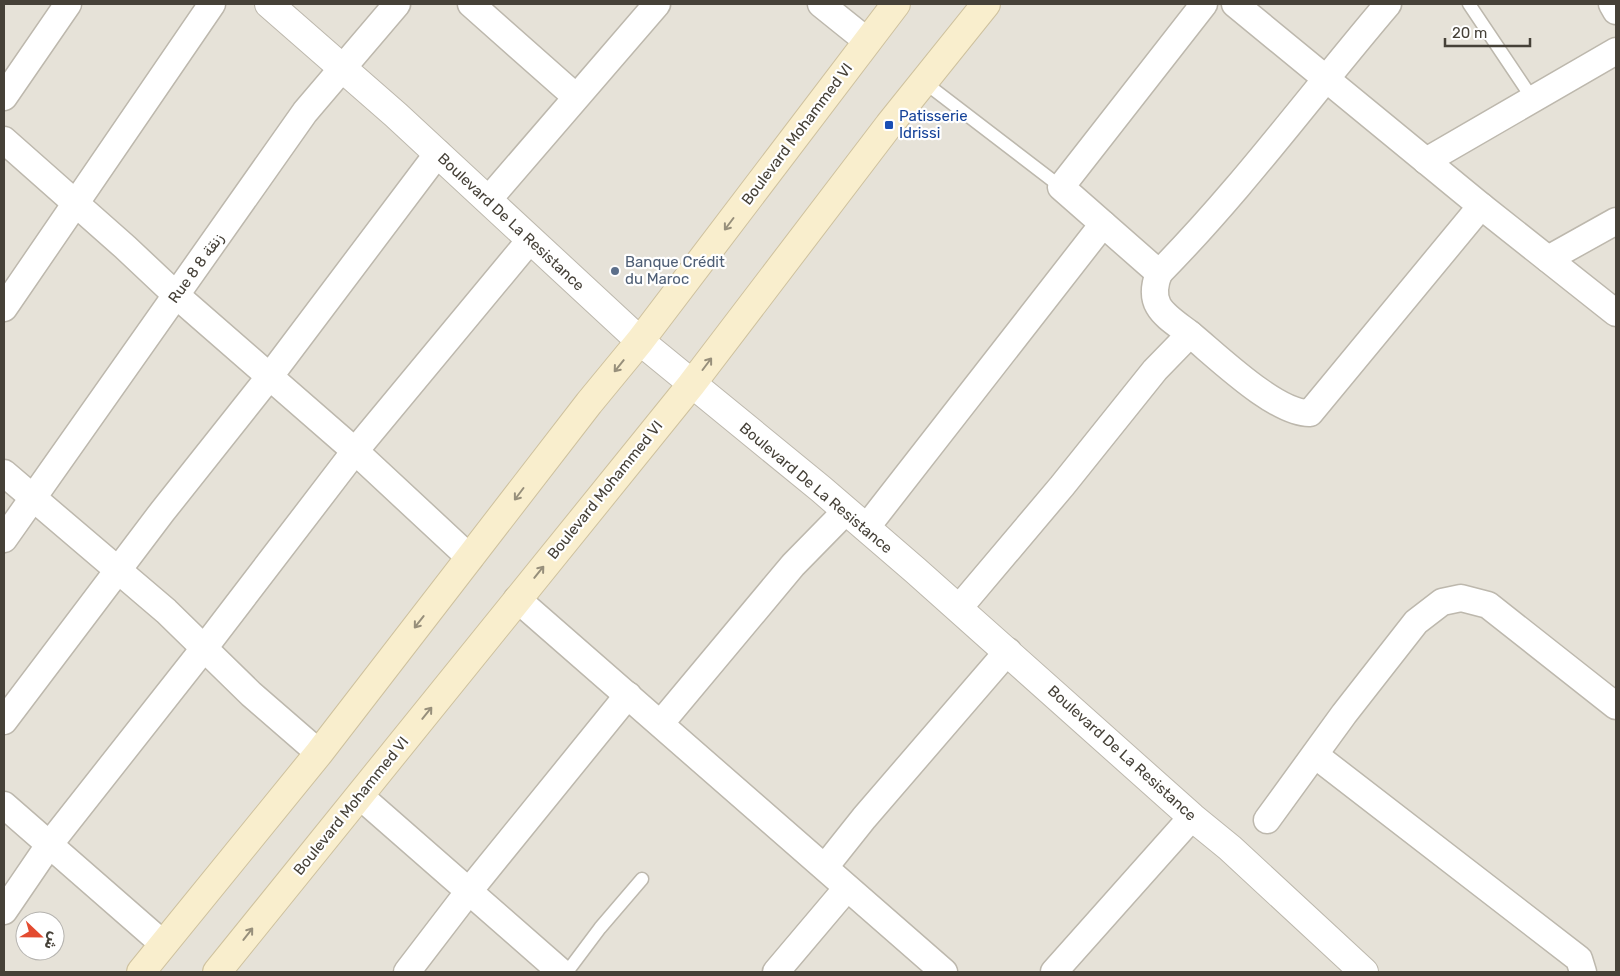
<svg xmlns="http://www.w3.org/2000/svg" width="1620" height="976" viewBox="0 0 1620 976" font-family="Rubik,Cairo,sans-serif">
<rect width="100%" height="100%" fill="#f3f0e9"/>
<path fill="#e6e2d8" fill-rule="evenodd" d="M4 4H1616V972H4ZM25 921H55V951H25Z"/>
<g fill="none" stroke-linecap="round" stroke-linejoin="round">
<g stroke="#bdb8ad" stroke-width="15">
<g id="service">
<polyline points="1469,4 1532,98"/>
<polyline points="924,82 1061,187"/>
<polyline points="567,972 600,928 642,879"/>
</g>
</g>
<g stroke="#bdb8ad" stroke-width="29">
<g id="minor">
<polyline points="471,4 576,97"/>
<polyline points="821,4 867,41"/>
<path d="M1204 4 1061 187 1159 273C1242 189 1312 93 1388 4"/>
<polyline points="1235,4 1481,206 1616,313"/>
<polyline points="1612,4 1616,11"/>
<polyline points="4,97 68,4"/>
<polyline points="4,140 125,247 176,295 355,451 470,558"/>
<polyline points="1426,161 1616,51"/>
<polyline points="488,200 657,4"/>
<polyline points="1548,259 1616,221"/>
<path d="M1159 273C1146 306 1165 315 1190 334"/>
<polyline points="4,308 212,4"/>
<polyline points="4,473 166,611 251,694 319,753"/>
<polyline points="866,528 1103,224"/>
<polyline points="4,539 305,112 397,4"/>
<polyline points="517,599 944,972"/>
<path d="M959 608 1062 486 1155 370 1190 334C1217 356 1276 414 1310 413L1481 206"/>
<polyline points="4,721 162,512 270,376 438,153"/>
<polyline points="661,723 793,565 846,511"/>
<polyline points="1315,755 1579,959 1583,972"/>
<polyline points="360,796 561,972"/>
<polyline points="4,805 162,943"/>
<polyline points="1267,820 1344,714 1416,622 1442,602 1461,598 1488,605 1616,706"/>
<polyline points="825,867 864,818 1008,651"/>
<polyline points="4,911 49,845 205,647 355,451 530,240"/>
<polyline points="407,972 469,891 628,695"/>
<polyline points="776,972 847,888"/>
<polyline points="1054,972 1192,817"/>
</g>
</g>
<g stroke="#bdb8ad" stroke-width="30">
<polyline id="tertiary" points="269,4 396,115 640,341 821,489 915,570 1192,817 1230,848 1364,972"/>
</g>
<g stroke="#cec19e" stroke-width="30">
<g id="secondary">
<polyline points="141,972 319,753 589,403 640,341 896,4"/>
<polyline points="217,972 691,385 889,125 986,4"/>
</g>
</g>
<use href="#service" stroke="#fff" stroke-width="12"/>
<use href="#minor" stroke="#fff" stroke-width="26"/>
<use href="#tertiary" stroke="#fff" stroke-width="28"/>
<use href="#secondary" stroke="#f9eecd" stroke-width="28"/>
</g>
<defs><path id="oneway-shaft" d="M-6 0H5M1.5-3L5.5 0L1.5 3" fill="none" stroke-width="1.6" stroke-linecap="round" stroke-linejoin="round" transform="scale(1.25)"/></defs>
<g stroke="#978f7b">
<use href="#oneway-shaft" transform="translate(729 224) rotate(127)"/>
<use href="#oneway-shaft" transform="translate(707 364) rotate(-53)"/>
<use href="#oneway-shaft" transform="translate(619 366) rotate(129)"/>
<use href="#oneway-shaft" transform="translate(519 494) rotate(127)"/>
<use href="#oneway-shaft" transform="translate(539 572) rotate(-51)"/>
<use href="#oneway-shaft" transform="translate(419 622) rotate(128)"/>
<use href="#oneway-shaft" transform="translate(427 713) rotate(-51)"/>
<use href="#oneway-shaft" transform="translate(248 934) rotate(-52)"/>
</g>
<rect fill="#1a4fb4" stroke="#fff" stroke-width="2" x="884" y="120" width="10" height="10" rx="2.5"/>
<circle fill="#5c6f8a" stroke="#fff" stroke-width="2" cx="615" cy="271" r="5"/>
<g text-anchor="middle" stroke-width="4.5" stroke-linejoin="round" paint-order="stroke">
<g font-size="15" fill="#164399" stroke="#fff" text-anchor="start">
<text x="899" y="121">Patisserie<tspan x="899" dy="17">Idrissi</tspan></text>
</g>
<g font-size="15" fill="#464138" stroke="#fff">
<text transform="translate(797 134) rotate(-53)" y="5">Boulevard Mohammed VI</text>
<text transform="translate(511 222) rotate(43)" y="5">Boulevard De La Resistance</text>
<text transform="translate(196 268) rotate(-54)" y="5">Rue 8 8 زنقة</text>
<text transform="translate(816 488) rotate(40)" y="5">Boulevard De La Resistance</text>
<text transform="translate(605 490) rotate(-51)" y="5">Boulevard Mohammed VI</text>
<text transform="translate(1122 753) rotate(42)" y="5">Boulevard De La Resistance</text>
<text transform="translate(351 806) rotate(-51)" y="5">Boulevard Mohammed VI</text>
</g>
<g font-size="15" fill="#4e5e75" stroke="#fff" text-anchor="start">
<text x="625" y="267">Banque Crédit<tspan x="625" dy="17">du Maroc</tspan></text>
</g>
</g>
<rect width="1620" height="976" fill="none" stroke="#464138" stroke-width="10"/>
<g transform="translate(40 936) rotate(112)"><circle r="24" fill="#ffffff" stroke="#b5b3af"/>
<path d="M0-4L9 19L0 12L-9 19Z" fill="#e34b30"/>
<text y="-8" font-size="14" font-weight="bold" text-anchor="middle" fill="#464138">ش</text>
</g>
<path d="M1445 38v8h85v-8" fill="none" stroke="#464138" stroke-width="2.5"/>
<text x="1452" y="38" font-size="15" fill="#464138" stroke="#ffffff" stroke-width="4" paint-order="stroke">20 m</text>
</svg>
